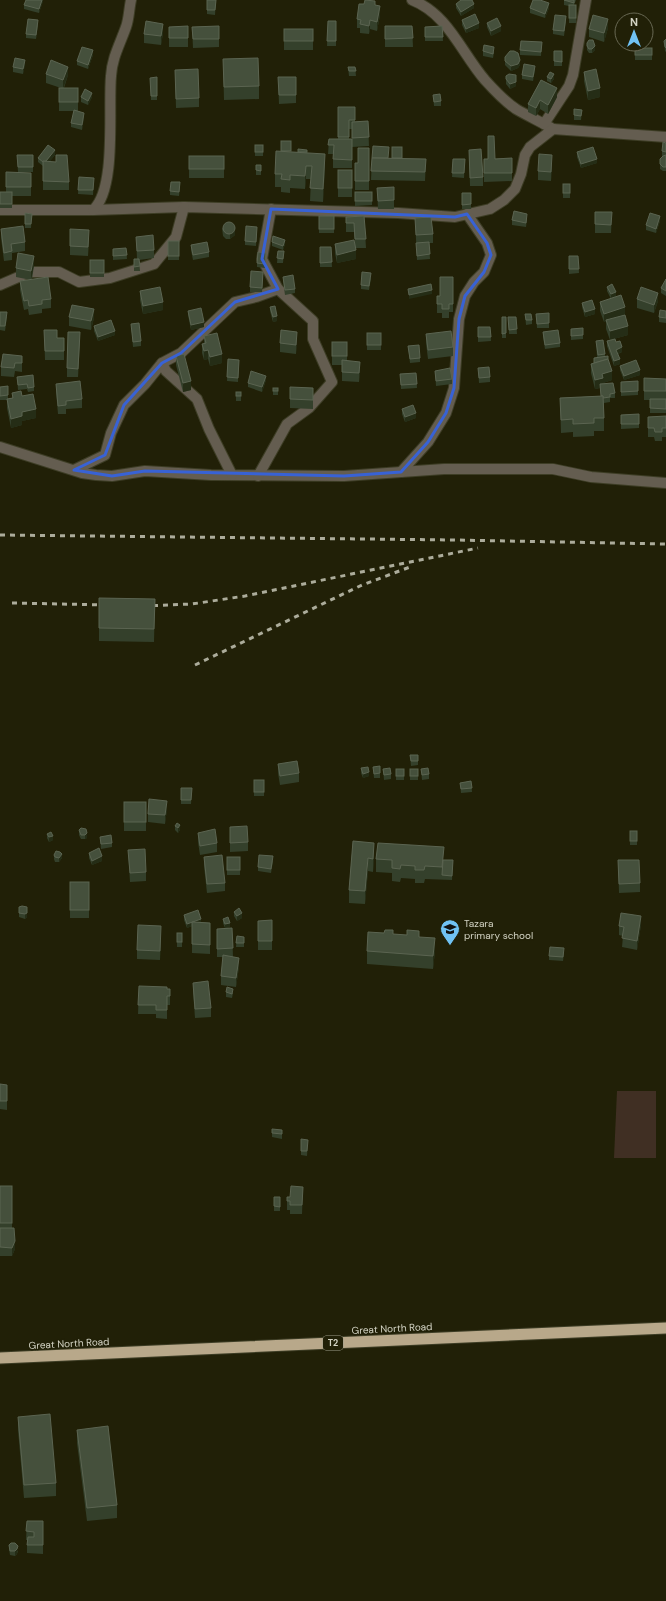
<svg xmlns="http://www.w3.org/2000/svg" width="666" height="1601" viewBox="0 0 666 1601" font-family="'DM Sans',sans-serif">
<rect width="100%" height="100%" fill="#212007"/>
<polygon fill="#402f23" points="617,1091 656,1091 656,1158 614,1158"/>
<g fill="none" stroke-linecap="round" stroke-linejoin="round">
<g stroke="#3d3d25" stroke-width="12">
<g id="minor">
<path d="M412 0C448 14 461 52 485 80 494 90 504 101 516 109 528 116 541 122 553 129"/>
<polyline points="544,124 569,86 573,75 586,0"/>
<polyline points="0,210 93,210 184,207 398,213 455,217 490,209 504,200 515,189 521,174 525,155 530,147 553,129 666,137"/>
<path d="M93 210C117 189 108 108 111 76 112 58 120 44 126 27 129 19 129 9 131 0"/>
<polyline points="0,285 30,272 59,272 79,282 110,278 154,264 176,237 184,207"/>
<polyline points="0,447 82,473 96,475 112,476 145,471 211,475 344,476 444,469 553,469 591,477 666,483"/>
<polyline points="74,470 105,455 111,433 124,405 145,384 162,363"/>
<polyline points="401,472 428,442 446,413 454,388 459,319 465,296 474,282 484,272 491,255 487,243 467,214"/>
<polyline points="232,475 209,429 197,399 166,371 162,363 181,353 235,302 256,297 278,289"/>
<polyline points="258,476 287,424 309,408 332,382 313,339 313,321 278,289 262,259 271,209"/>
</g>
</g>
<g stroke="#3d3d25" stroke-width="13">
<polyline id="trunk" points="0,1358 666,1328"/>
</g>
<use href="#minor" stroke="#645d50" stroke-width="10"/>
<use href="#trunk" stroke="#b8a88a" stroke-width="11"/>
<g stroke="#acac9b" stroke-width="3" stroke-dasharray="5 5" stroke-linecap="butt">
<polyline points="0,535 455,540 666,544"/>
<polyline points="12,603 109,605"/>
<polyline points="143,606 192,604 245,596 478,548"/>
<polyline points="195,665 362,585 410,567"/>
</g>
</g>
<g fill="#34402b" fill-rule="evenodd">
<polygon points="43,0 39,13 24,9 24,5"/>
<polygon points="216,0 215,15 207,14 207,10"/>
<polygon points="564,0 576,0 574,5 576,5 576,23 569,23 569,6 564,5"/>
<polygon points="456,4 474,8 461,16 456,8"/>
<polygon points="375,5 380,15 377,31 370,29 369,34 360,33 360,28 357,28 357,19"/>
<polygon points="530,8 549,8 545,18 530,13"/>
<polygon points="462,20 479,28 466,33 462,25"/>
<polygon points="328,21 336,21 336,46 327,46"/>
<polygon points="566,21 564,36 553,34 553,30"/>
<polygon points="487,23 501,31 491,36 487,27"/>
<polygon points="38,25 36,39 26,38 26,34"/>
<polygon points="188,26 188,47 169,47 169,27"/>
<polygon points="219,26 219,47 193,48 192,27"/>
<polygon points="385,26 412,26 413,47 385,47"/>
<polygon points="442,26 443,41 425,41 425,27"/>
<polygon points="608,28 604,42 589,37 589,29"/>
<rect x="284" y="29" width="29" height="21"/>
<polygon points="163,33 161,45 144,43 144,34"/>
<polygon points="666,39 666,52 665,51 664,41"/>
<polygon points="542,42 541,56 520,55 520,50"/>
<polygon points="587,43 595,50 592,53 589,53 587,50"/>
<rect x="635" y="48" width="17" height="12"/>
<polygon points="483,51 494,52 493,58 483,56"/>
<rect x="554" y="51" width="8" height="15"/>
<polygon points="93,55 88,69 77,65 77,61"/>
<polygon points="505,57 520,65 518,68 511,71 505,65"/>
<polygon points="223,59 259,86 259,99 224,100"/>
<polygon points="25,64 23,74 13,72 13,67"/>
<polygon points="348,67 355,67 356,76 349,76"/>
<polygon points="175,70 199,98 199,107 176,108"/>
<polygon points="535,70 533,81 522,79 522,75"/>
<polygon points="584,72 600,97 588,100 584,81"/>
<polygon points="46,74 68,75 64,88 78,88 78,111 75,111 84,117 82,130 71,127 71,123 74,111 59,111 59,88 61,88 46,83"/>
<polygon points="157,77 157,100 151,100 150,78"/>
<polygon points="278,77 296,95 296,103 279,104"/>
<polygon points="547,77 554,79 551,83 547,81"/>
<polygon points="506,79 516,86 510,89 506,84"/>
<polygon points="541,80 557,97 548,114 540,109 536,116 528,112 528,104"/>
<polygon points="433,95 441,101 441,106 434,106"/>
<polygon points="81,97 92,97 88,105 81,102"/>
<path d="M338 107H355V122L368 121 369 146 352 147V168H333V154H328L329 139H338ZM349 129H352V139H349Z"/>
<polygon points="574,109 582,110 581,120 574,120"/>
<polygon points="666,143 666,171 663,171 660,169 660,159 663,156 662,156 662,151"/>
<rect x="255" y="145" width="8" height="11"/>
<polygon points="369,148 369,190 355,190 355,163 358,163"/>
<polygon points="469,150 483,177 483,186 470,186"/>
<polygon points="291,152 307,152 325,167 323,202 310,201 311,179 306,179 305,189 290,188 290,193 281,192 281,187 275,187 275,174"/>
<polygon points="577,152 597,163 581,168 577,157"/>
<polygon points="17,155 33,155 33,172 18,172"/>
<polygon points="55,155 49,162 56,162 69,182 69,190 43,190 43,166 38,162 38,158"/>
<rect x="189" y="156" width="35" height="22"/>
<polygon points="372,158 426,159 425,181 371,180"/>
<polygon points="512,158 512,181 484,182 484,159"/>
<polygon points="453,159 465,159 464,178 452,177"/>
<polygon points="552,163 551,181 538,180 538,171"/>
<rect x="256" y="170" width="5" height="5"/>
<rect x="338" y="170" width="14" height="27"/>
<polygon points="6,172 31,173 31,196 12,196 12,208 0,208 0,192 6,192"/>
<polygon points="79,177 94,178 93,195 78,194"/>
<rect x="563" y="184" width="7" height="14"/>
<polygon points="180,187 179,196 170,195 170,191"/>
<polygon points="394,187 394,209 378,209 377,188"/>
<polygon points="355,192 372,192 372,205 355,206"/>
<polygon points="462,193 471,204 471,209 462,209"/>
<polygon points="595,212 612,212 611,233 595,233"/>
<polygon points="25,213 32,214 31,228 25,228"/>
<rect x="319" y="216" width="15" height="17"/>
<polygon points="364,216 366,248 356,248 356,259 337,263 335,253 335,244 355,243 354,232 346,232 346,217"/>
<polygon points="415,218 433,234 433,243 429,243 430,259 417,260"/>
<polygon points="527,218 526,227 512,225 512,220"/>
<polygon points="660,221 656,233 646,230 646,225"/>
<polygon points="222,228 235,235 230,239 226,239 223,236"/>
<polygon points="1,229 25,242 25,251 12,253 12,260 4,261 1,238"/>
<polygon points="70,229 89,239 88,256 70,255"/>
<polygon points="257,231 256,246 245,245 245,241"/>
<polygon points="136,237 154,250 154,258 139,260 140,271 134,271 134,259 137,259"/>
<rect x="168" y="241" width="11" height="19"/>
<polygon points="272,242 285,244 283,250 272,246"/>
<polygon points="191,245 209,252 209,257 193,260 191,250"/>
<polygon points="320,247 331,247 332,267 320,267"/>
<polygon points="126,248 127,259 113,260 113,249"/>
<polygon points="278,251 284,251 283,263 277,263"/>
<polygon points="569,256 578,256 579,273 569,274"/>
<polygon points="266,258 265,268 257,267 257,263"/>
<rect x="90" y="260" width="14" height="17"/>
<polygon points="34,265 32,280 51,299 51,308 42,309 42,313 29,315 28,309 24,310 20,290 20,281 31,280 16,277 16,268"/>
<polygon points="263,276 262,292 250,292 250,287"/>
<polygon points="283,277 295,289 295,293 285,295 283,281"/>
<polygon points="453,277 453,312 449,312 449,318 442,318 442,313 437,313 437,296 440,296"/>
<polygon points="371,278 369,290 361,289 361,285"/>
<polygon points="666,279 666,296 661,293 661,288"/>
<polygon points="607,287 616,296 611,299 625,315 628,335 610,340 606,329 606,322 604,322 600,311 600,302 611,299 607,291"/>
<polygon points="140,291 163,310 143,314 140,300"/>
<polygon points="637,299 658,301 654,313 637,308"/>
<polygon points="582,303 595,314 585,317 582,307"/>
<polygon points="270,307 277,321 273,322 270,311"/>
<polygon points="188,311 204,327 191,330 188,315"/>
<polygon points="666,311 666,323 659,322 659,317"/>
<polygon points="0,312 7,317 5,331 0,330"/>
<polygon points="549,313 549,328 537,328 536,314"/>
<polygon points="525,314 532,320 532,324 526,325"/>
<polygon points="69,317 94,318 91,330 69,326"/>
<rect x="502" y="317" width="4" height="21"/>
<polygon points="508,317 516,317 517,334 509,334"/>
<polygon points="131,324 141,341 141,346 133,347"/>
<polygon points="94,326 115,335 98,341 94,331"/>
<polygon points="478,327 490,327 491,341 478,342"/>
<polygon points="583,328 583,339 571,340 571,329"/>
<polygon points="44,330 57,338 64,338 64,360 45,360"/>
<polygon points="543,332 560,343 560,347 545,349 543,337"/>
<rect x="367" y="333" width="14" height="17"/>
<polygon points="426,334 453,347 453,356 428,359 426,343"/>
<polygon points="204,336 222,363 210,366 208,359 204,360 202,353 202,344 204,344"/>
<polygon points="297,340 296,354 280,352 280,343"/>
<polygon points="80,341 78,377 67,377 67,368"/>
<polygon points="596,341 605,354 605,356 612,380 603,383 603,384 615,393 615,398 610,398 610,402 604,403 604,431 594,431 594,436 573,437 573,432 561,433 560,398 601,396 600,388 595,389 591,373 591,364 594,363 594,358 597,357"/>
<polygon points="607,341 616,342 622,352 618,354 620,364 614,366 607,346"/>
<polygon points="332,342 347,342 347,361 360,370 359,382 342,381 342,365 332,365"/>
<polygon points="408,346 420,358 420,362 410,363"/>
<polygon points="22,356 22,372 15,371 14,377 1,376 1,367"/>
<polygon points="176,356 191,390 183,392 176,365"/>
<polygon points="228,359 239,360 238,382 227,381"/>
<polygon points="620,366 640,375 624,380 620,370"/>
<polygon points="478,368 490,377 490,382 479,383"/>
<polygon points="435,371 452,379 452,384 436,386"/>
<polygon points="416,373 417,388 401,389 400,374"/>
<polygon points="17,377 34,387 34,391 28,392 27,389 18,390"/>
<polygon points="644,378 666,379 666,413 650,413 650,400 644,400"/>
<polygon points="266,380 262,392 248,387 248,383"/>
<polygon points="638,381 638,395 621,396 621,382"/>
<polygon points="56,384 82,399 82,408 66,409 66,414 58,414 56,392"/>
<polygon points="8,386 8,399 12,398 12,393 22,396 36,418 22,421 22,425 11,428 7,408 7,400 0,400 0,387"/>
<polygon points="290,387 313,388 313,409 290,408"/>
<rect x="273" y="388" width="5" height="7"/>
<rect x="236" y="392" width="5" height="9"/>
<polygon points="402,409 416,418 405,422 402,414"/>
<polygon points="639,414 639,428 621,429 621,415"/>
<polygon points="666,416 666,437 662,437 662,441 655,441 654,437 648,437 648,417"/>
<polygon points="99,598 155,599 154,642 99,641"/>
<polygon points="410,755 418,761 418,765 411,766"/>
<polygon points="278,764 299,773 299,782 280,785 278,773"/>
<polygon points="380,766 380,778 374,778 373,767"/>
<polygon points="361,768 369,776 363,778 361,773"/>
<polygon points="383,769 391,774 391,779 384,780"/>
<rect x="396" y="769" width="8" height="11"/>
<rect x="410" y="769" width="8" height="11"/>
<polygon points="421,769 429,774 429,779 422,780"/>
<rect x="254" y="780" width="10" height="16"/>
<polygon points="471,781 472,792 461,793 460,783"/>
<polygon points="181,788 192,788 191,804 181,804"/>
<rect x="124" y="802" width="22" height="29"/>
<polygon points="167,809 165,824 148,822 148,814"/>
<polygon points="175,826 180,830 178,833 175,830"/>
<polygon points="230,827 248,842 248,851 230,852"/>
<polygon points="81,828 87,838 85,839 81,839 79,835 79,830"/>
<rect x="630" y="831" width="7" height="14"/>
<polygon points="198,833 217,843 217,852 200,855 198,842"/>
<polygon points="47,834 53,840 49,842 47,838"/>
<polygon points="100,837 112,843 112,847 101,849"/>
<polygon points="353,841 374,856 373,872 368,871 365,904 349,903 349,890"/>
<polygon points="128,850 146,872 146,881 130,882"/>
<polygon points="89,853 102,861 92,865 89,858"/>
<polygon points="54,855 62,858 59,862 55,862 54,859"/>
<polygon points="204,857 225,883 225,891 207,893 204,866"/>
<rect x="227" y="857" width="13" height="18"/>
<polygon points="376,859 453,860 452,880 425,879 424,883 415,883 415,879 401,878 400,882 392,881 392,873 376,872"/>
<polygon points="618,860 640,883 640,892 619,893"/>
<polygon points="273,861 271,873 258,871 258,867"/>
<rect x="70" y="882" width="19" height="36"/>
<polygon points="19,907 27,917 25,919 19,917"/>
<polygon points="234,912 242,918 237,921 234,916"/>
<polygon points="184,915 201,922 210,923 210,954 192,953 192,926 187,928 184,920"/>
<polygon points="223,919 230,927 225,928 223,923"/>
<polygon points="272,920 272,950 258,950 258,921"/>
<polygon points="641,925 637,950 622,947 623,936 619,935 619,926"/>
<polygon points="232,928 233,957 239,967 236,987 221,985 221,976 223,957 217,957 217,929"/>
<rect x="177" y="933" width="5" height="14"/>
<polygon points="161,934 160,960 137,959 137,950"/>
<polygon points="393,934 419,937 435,951 433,969 367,964 367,951"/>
<polygon points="237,936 244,937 244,947 236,947"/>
<polygon points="564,952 563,961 549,960 549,956"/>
<polygon points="193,983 211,1008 211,1017 195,1018 193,991"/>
<polygon points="139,986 170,989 170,1005 167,1005 167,1019 156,1018 156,1014 138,1014"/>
<polygon points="226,992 233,993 232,998 226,997"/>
<polygon points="0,1084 7,1085 7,1110 0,1109"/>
<polygon points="272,1133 282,1134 282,1139 272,1137"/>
<polygon points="301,1139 308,1140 307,1156 301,1155"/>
<polygon points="0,1186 12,1186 12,1228 15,1249 12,1256 0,1256"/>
<polygon points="303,1187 302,1214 290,1214 290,1210 287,1210 287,1197 290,1197"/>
<rect x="274" y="1197" width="6" height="14"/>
<polygon points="18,1417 56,1483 56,1496 24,1498 18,1430"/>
<polygon points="77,1430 117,1505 117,1518 87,1521 77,1443"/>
<polygon points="27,1521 43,1521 43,1554 27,1553 27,1540 26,1540"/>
<polygon points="9,1545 18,1551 17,1554 15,1556 10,1555 9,1549"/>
</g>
<g fill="#252d16">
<polygon points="42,0 43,0 43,2 39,13 39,9"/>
<polygon points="549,3 549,8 545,18 545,14"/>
<polygon points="474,4 474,8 461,16 461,12"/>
<polygon points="380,6 380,15 377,31 377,22"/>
<polygon points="608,19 608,28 604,42 604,33"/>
<polygon points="370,20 370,29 369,34 369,26"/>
<polygon points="479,23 479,28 466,33 466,29"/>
<polygon points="163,24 163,33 161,45 161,36"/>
<polygon points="501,26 501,31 491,36 491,31"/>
<polygon points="595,46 595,50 592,53 592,49"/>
<polygon points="93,50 93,55 88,69 88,65"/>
<polygon points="25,60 25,64 23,74 23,69"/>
<polygon points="520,60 520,65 518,68 511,71 511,66"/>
<polygon points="535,66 535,70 533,81 533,77"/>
<polygon points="68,67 68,75 63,89 63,80"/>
<polygon points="554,74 554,79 551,83 551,79"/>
<polygon points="516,82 516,86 510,89 510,84"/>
<polygon points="557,88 557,97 548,114 548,105"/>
<polygon points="600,88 600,97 588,100 588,91"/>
<polygon points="92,93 92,97 88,105 88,101"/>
<polygon points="540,100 540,109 536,116 536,108"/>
<polygon points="84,113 84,117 82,130 82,125"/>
<polygon points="55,150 55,155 45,168 45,163"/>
<polygon points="325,154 325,167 323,202 323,189"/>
<polygon points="552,155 552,163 551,181 551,172"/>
<polygon points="597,159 597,163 581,168 581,164"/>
<polygon points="306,166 306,179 305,189 305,176"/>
<polygon points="660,216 660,221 656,233 656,229"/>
<polygon points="235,231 235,235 230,239 230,234"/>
<polygon points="285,240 285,244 283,250 283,246"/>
<polygon points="356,250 356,259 337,263 337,255"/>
<polygon points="34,256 34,265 31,280 31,271"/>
<polygon points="432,290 432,294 409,299 409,295"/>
<polygon points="616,292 616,296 611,299 611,294"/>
<polygon points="658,293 658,301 654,313 654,305"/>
<polygon points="163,302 163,310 143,314 143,306"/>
<polygon points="625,307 625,315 606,320 606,322 604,322 604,314"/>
<polygon points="94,309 94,318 91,330 91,321"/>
<polygon points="595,309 595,314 585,317 585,312"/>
<polygon points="277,316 277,321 273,322 273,317"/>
<polygon points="204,322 204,327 191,330 191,325"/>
<polygon points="628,326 628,335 610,340 610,331"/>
<polygon points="115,331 115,335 98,341 98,337"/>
<polygon points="297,332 297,340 296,354 296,345"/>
<polygon points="622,347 622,352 616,354 616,350"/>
<polygon points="208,350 208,359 204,360 204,351"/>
<polygon points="222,354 222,363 210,366 210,357"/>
<polygon points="620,359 620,364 614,366 614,361"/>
<polygon points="360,362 360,370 359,382 359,373"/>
<polygon points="640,370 640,375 624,380 624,376"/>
<polygon points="612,371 612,380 603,383 603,387 600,384 600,388 595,389 595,380 602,374"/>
<polygon points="266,376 266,380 262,392 262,387"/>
<polygon points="191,381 191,390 183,392 183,383"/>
<polygon points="36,409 36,418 22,421 22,425 11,428 11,419 22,412"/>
<polygon points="416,413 416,418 405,422 405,417"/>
<polygon points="369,772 369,776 363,778 363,774"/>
<polygon points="167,801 167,809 165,824 165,815"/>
<polygon points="180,825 180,830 178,833 178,828"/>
<polygon points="87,833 87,838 85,839 85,835"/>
<polygon points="53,836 53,840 49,842 49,837"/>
<polygon points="374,843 374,856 373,872 373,859"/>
<polygon points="62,854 62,858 59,862 59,858"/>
<polygon points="102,856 102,861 92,865 92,861"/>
<polygon points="368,858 368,871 365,904 365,891"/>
<polygon points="27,913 27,917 25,919 25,914"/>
<polygon points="242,913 242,918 237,921 237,916"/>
<polygon points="641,916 641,925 637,950 637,941"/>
<polygon points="201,919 201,923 187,928 187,924"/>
<polygon points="230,923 230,927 225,928 225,924"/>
<polygon points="161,926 161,934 160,960 160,951"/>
<polygon points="435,938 435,951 433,969 433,956"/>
<polygon points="239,958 239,967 236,987 236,978"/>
<polygon points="15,1241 15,1249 12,1256 12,1248"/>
<polygon points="18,1546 17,1554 15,1556 15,1551"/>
</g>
<g fill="#45503c" stroke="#5b6451">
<polygon points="26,0 42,0 39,9 24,5"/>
<polygon points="207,0 216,0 215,10 207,10"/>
<polygon points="365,0 375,1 375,5 380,6 377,22 370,20 369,26 360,24 361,20 357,19 359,4 364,4"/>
<polygon points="461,0 472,0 474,4 461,12 456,4"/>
<polygon points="533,0 540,0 549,3 545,14 530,8"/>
<polygon points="564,0 574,0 574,3"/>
<rect x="569" y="5" width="7" height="13"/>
<polygon points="475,14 479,23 466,29 462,20"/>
<polygon points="555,15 566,16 564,31 553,30"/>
<polygon points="593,15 608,19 604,33 589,29"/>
<polygon points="497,18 501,26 491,31 487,23"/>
<polygon points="28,19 38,20 36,35 26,34"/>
<polygon points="146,21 163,24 161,36 144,34"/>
<polygon points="328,21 336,21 336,41 327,41"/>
<polygon points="188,26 188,38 169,38 169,27"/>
<polygon points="219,26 219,39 193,39 192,27"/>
<polygon points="385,26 412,26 413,38 385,39"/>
<polygon points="442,26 443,37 425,37 425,27"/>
<rect x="284" y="29" width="29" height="12"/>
<polygon points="666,39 666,48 665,47 664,41"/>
<polygon points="589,40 593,40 595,46 592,49 589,49 587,46 587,43"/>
<polygon points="521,41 542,42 541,52 520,50"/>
<polygon points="484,45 494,47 493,54 483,51"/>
<polygon points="82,47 93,50 88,65 77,61"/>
<rect x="635" y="48" width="17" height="7"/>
<polygon points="510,51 514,51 518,53 520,60 518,64 511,66 505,61 505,57"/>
<polygon points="554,51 562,51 562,62 554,61"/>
<polygon points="15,58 25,60 23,69 13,67"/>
<polygon points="258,58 259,86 224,87 223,59"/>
<polygon points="51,60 68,67 63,80 46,74"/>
<polygon points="524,64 535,66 533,77 522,75"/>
<polygon points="348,67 355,67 356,71 349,71"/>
<polygon points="198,69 199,98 176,99 175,70"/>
<polygon points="596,69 600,88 588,91 584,72"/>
<polygon points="550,72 554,74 551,79 547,77"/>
<polygon points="509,74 516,75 516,82 510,84 506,79 506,76"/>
<polygon points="157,77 157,96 151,96 150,78"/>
<polygon points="278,77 296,77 296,95 279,95"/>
<polygon points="541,80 557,88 548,105 540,100 536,108 528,104"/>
<rect x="59" y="88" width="19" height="14"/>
<polygon points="85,89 92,93 88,101 81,97"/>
<polygon points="440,94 441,101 434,102 433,95"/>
<polygon points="338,107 355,107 355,120 349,120 349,137 338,137"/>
<polygon points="574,109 582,110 581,116 574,115"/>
<polygon points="74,110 84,113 82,125 71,123"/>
<polygon points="368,121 369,137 352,138 352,122"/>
<polygon points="488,136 494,136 495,159 512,158 512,173 484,173 484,159 488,159"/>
<polygon points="329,139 352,139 352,160 333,159 334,145 328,145"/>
<rect x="281" y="141" width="10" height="10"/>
<polygon points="663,142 666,143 666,152 662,151"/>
<polygon points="48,145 55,150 46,161 43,162 38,158"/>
<rect x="255" y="145" width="8" height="7"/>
<polygon points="373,146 389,147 388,158 372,158"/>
<rect x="392" y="147" width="10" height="11"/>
<polygon points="593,147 597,159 581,164 577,152"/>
<polygon points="358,148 369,148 369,181 355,181 355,163 358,163"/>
<polygon points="298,149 307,150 307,152 298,152"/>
<polygon points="481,149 483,177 470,178 469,150"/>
<polygon points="276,151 325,154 323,189 310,188 312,166 306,166 305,176 290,175 290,180 281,179 282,174 275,174"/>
<polygon points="539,154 552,155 551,172 538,171"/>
<polygon points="17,155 33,155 33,167 18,167"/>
<polygon points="56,155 67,155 69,182 43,181 43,161 56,162"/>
<polygon points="666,155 666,167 663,167 660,164 660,159 663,156"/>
<rect x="189" y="156" width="35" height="13"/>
<polygon points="372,158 426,159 425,172 371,171"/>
<polygon points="453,159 465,159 464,173 452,173"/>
<polygon points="256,165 261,165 261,171 256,170"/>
<rect x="338" y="170" width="14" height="18"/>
<polygon points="6,172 31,173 31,187 6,187"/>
<polygon points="79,177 94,178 93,190 78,190"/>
<polygon points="171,182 180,182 179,192 170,191"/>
<rect x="563" y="184" width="7" height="9"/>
<polygon points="394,187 394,200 378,201 377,188"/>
<rect x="0" y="192" width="12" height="12"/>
<rect x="355" y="192" width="17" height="9"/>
<polygon points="462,193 471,193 471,204 462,205"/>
<polygon points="514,211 527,214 526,223 512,220"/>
<polygon points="595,212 612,212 611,225 595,224"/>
<polygon points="25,213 32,214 31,224 25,224"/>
<polygon points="650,213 660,216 656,229 646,225"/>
<rect x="319" y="216" width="15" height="13"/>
<polygon points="364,216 366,239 355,239 354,223 346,223 346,217"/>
<polygon points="431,217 433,234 416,235 415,218"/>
<circle cx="229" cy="228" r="6"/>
<polygon points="23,226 25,242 11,244 12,251 4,253 1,229"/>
<polygon points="246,226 257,227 256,242 245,241"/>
<polygon points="70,229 89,230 88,247 70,246"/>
<polygon points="153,235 154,250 137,251 136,237"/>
<polygon points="273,236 285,240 283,246 272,242"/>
<polygon points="354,240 356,250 337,255 335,244"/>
<rect x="168" y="241" width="11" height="15"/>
<polygon points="207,242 209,252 193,255 191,245"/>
<polygon points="429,242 430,254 417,256 416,243"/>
<polygon points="320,247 331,247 332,262 320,263"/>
<polygon points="126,248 127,255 113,256 113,249"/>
<polygon points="278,251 284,251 283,259 277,258"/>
<polygon points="258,252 266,253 265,264 257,263"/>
<polygon points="18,253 34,256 31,271 16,268"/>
<polygon points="569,256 578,256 579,269 569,269"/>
<polygon points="134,259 139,259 140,266 134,267"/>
<rect x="90" y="260" width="14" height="13"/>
<polygon points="251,271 263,272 262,288 250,287"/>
<polygon points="362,272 371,273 369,286 361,285"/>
<polygon points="293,275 295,289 285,290 283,277"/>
<polygon points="48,277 51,299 42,300 42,304 29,306 28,300 24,301 20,281"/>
<polygon points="440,277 453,277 453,304 449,304 449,309 442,309 442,304 437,304 437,296 440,296"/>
<polygon points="666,279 666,291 661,288"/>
<polygon points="431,284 432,290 409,295 408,289"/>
<polygon points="612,284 616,292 611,294 607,287"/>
<polygon points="160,287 163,302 143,306 140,291"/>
<polygon points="641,287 658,293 654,305 637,299"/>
<polygon points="621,295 625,307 604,314 600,302"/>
<polygon points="592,300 595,309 585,312 582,303"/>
<polygon points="72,305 94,309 91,321 69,317"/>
<polygon points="275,306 277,316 273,317 270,307"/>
<polygon points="201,308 204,322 191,325 188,311"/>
<polygon points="660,310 666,311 666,318 659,317"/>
<polygon points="0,312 7,312 5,326 0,326"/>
<polygon points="549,313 549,323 537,324 536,314"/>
<polygon points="525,314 531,314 532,320 526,320"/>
<polygon points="625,315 628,326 610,331 606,320"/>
<polygon points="502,317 506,317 506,333 502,334"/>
<polygon points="508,317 516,317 517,329 509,330"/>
<polygon points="111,320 115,331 98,337 94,326"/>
<polygon points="139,323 141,341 133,342 131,324"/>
<polygon points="478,327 490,327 491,337 478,337"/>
<polygon points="583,328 583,335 571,336 571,329"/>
<polygon points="44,330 57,330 57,338 64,338 64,351 45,351"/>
<polygon points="281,330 297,332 296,345 280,343"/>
<polygon points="558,330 560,343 545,345 543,332"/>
<polygon points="451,331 453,347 428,350 426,334"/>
<polygon points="68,332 80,332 78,369 67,368"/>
<polygon points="217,333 222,354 210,357 208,350 204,351 202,344 206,343 204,336"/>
<rect x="367" y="333" width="14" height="12"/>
<polygon points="615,339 616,342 620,341 622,347 616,350 620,359 614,361 607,341"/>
<polygon points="603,340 605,354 598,355 596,341"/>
<rect x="332" y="342" width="15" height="14"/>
<polygon points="419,345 420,358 410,359 408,346"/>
<polygon points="3,354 22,356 22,363 15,363 14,368 1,367"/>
<polygon points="184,354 191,381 183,383 176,356"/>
<polygon points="608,356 608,359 594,363 594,358"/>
<polygon points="228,359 239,360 238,378 227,377"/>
<polygon points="608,359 612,371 602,374 603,378 595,380 591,364"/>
<polygon points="342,360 360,362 359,373 342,372"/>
<polygon points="636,360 640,370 624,376 620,366"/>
<polygon points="489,367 490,377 479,378 478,368"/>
<polygon points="450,368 452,379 436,381 435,371"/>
<polygon points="251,371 266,376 262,387 248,383"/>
<polygon points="416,373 417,384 401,385 400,374"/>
<polygon points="33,375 34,387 28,388 27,384 18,385 17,377"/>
<polygon points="644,378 666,379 666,391 644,391"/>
<polygon points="80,381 82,399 66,401 66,405 58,406 56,384"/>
<polygon points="638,381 638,391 621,392 621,382"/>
<polygon points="613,383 615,393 610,394 610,397 603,398 603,396 601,396 600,384"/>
<polygon points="8,386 8,395 0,396 0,387"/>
<polygon points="290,387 313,388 313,400 290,399"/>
<rect x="273" y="388" width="5" height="3"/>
<polygon points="21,391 22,396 33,394 36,409 22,412 22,416 11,419 7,399 13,398 12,393"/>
<rect x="236" y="392" width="5" height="4"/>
<polygon points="603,396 604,418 594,418 594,423 573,424 573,419 561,420 560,398"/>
<polygon points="650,399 666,399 666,409 650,408"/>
<polygon points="413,405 416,413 405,417 402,409"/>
<polygon points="639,414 639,424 621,424 621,415"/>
<polygon points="666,416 666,428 662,428 662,432 655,432 654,428 648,428 648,417"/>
<polygon points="99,598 155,599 154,629 99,628"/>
<polygon points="410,755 418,755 418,761 411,761"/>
<polygon points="297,761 299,773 280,776 278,764"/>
<polygon points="380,766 380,773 374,774 373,767"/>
<polygon points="368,767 369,772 363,774 361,768"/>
<polygon points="390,768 391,774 384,775 383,769"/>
<polygon points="428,768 429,774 422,775 421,769"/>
<rect x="396" y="769" width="8" height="7"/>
<rect x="410" y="769" width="8" height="7"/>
<rect x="254" y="780" width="10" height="12"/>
<polygon points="471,781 472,788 461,789 460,783"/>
<polygon points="181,788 192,788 191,800 181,800"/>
<polygon points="149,799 167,801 165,815 148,814"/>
<rect x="124" y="802" width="22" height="20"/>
<polygon points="177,823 180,825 178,828 175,826"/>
<polygon points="247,826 248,842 230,843 230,827"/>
<polygon points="81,828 86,829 87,833 85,835 81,835 79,830"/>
<polygon points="215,829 217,843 200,846 198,833"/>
<rect x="630" y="831" width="7" height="10"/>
<polygon points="51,832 53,836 49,837 47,834"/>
<polygon points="111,835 112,843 101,844 100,837"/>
<polygon points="353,841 374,843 373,859 368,858 365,891 349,890"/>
<polygon points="378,843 444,847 442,867 425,866 424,870 415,870 415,866 401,865 400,869 392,868 392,860 376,859"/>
<polygon points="99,848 102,856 92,861 89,853"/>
<polygon points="145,849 146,872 130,873 128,850"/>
<polygon points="56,851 60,852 62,854 59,858 55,857 54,855"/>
<polygon points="222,855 225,883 207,884 204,857"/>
<polygon points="259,855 273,856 271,869 258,867"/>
<rect x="227" y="857" width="13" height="13"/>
<polygon points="443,860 453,860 452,876 442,875"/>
<polygon points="618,860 639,860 640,883 619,884"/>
<rect x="70" y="882" width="19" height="28"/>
<polygon points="22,906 27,907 27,913 25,914 19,913 19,907"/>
<polygon points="239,908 242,913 237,916 234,912"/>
<polygon points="198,910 201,919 187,924 184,915"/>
<polygon points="621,913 641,916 637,941 622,938 624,927 619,926"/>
<polygon points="228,917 230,923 225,924 223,919"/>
<polygon points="272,920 272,941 258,941 258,921"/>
<polygon points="192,922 210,923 210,945 192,944"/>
<polygon points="138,925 161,926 160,951 137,950"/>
<polygon points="232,928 233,948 217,949 217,929"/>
<polygon points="385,930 393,930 393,934 407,935 407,930 419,931 419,937 435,938 433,956 367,951 368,932 384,933"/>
<rect x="177" y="933" width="5" height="9"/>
<polygon points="237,936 244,937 244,943 236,943"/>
<polygon points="550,947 564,948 563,957 549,956"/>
<polygon points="223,955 239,958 236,978 221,976"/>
<polygon points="208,981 211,1008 195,1009 193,983"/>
<polygon points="139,986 167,987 167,989 170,989 170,996 167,996 167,1010 156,1010 156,1005 138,1005"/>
<polygon points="227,987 233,989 232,994 226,992"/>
<polygon points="0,1084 7,1085 7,1101 0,1101"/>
<polygon points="272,1129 282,1130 282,1134 272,1133"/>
<polygon points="301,1139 308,1140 307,1151 301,1151"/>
<rect x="0" y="1186" width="12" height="37"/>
<polygon points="291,1186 303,1187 302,1205 290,1205 290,1201 287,1201 287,1197 290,1197"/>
<polygon points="274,1197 280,1197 280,1207 274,1206"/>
<polygon points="0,1228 14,1228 15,1241 12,1248 0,1247"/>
<polygon points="50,1414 56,1483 24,1485 18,1417"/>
<polygon points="108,1426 117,1505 87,1508 77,1430"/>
<polygon points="27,1521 43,1521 43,1545 27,1545 28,1537 34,1537 34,1532 26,1531"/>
<polygon points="11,1543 15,1543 18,1546 17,1549 15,1551 10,1551 9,1545"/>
</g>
<path fill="none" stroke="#3862d5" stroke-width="3" stroke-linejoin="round" d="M271 209 455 217 467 214 487 243 491 255 484 272 465 296 459 319 454 388 446 413 428 442 401 472 344 476 145 471 112 476 74 470 105 455 124 405 162 363 181 353 235 302 278 289 262 259Z"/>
<defs>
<g id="school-pin" transform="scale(1)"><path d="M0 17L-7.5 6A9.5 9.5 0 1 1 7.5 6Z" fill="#70c2f4" stroke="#212007"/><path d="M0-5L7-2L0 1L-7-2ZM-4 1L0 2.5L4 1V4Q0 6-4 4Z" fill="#111"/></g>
</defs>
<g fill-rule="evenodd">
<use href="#school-pin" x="450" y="929"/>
</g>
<g text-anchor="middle" stroke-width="3" stroke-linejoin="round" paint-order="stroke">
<rect fill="#212007" stroke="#9e9d8b" stroke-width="1" x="323" y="1336" width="20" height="14" rx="3"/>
<g font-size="9" font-weight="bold" fill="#d3d3c4">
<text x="333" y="1346">T2</text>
</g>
<g font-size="10" fill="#d3d3c4" stroke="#212007" text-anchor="start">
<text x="464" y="927">Tazara<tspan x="464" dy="12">primary school</tspan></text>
</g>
<g font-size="10" fill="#d3d3c4" stroke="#212007">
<text transform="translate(392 1328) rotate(-3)" y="4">Great North Road</text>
<text transform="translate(69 1343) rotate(-3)" y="4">Great North Road</text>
</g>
</g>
<g transform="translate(634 32)"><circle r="19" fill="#212007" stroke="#686853"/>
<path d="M0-3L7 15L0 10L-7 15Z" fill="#70c2f4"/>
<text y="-6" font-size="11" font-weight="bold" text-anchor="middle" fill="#d3d3c4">N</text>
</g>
</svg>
